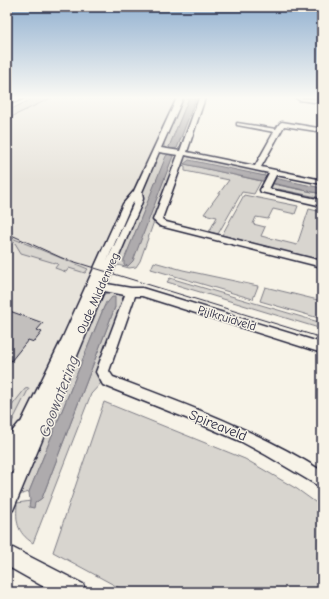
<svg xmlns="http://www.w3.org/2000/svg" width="329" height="599" viewBox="0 0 329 599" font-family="'Comic Neue',sans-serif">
<rect width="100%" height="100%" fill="#f7f3e8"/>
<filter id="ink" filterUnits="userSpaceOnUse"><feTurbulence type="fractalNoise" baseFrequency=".025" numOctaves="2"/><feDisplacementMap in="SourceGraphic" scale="8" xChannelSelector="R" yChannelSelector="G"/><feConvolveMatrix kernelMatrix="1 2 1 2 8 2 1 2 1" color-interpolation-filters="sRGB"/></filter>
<g filter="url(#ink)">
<polygon fill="#e7e3db" points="45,98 188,98 30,476 7,527 7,116"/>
<g fill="#d8d5cf" stroke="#7d7c85" fill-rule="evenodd">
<polygon points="34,98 51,98 7,119 7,111"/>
<polygon points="183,98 189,98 169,147 171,149 177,148 196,98 199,98 181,146 182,147 180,147 177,150 164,148 164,144 163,144"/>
<path d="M161 153 175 154 177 156 140 261 136 267 129 268 114 264 141 192 159 154ZM171 155 173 156 128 266 125 265 124 260Z"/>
<polygon points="184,156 262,171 265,174 264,176 186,164 261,181 254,194 242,192 218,234 209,232 217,217 204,214 229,180 185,171 185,166 182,165"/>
<polygon points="273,184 322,194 322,198 278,189 277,191 271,189"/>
<polygon points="244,195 298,206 295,214 273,209 268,219 256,217 253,224 265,227 261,236 297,245 309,209 322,212 322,261 222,235"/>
<polygon points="7,236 88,269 85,273 69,268 66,272 55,268 58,264 21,253 15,243 7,240"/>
<polygon points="154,262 183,270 258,286 253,299 151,269"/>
<polygon points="170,278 322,323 322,329 167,282"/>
<polygon points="265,287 322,301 322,319 260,301"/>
<path d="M110 292 121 294 124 297 125 300 97 376 102 382 91 394 33 543C16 532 16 521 17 503L31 501 35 503 42 498 115 307 106 302 29 492 19 495 78 349 102 295Z"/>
<polygon points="29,388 7,432 7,412 25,389"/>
<polygon points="104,402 245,459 297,489 322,507 322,592 127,592 53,552"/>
</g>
<g fill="#aeabad" stroke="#76747f">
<polygon points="189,98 196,98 177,148 171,149 169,147"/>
<polygon points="169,154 173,156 133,261 128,266 124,265 124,260 166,156"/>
<polygon points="189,160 322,188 322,194 184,164"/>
<polygon points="112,297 115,297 115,307 42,498 35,503 34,508 29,507 30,501 29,492 104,307"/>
</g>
<polygon fill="#c2bfbd" stroke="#22223b" points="7,310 43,323 37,330 42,332 34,342 28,340 7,366"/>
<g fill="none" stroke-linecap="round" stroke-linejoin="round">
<g stroke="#22223b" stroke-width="3">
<g id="minor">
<path d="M177 98H183L161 148 180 151 199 98H205L187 152 255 166 274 132 237 125V123L276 129 280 123 282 122 318 128 319 129 316 131 284 126 261 167 322 180V184L276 175 269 189 322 200V206L261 192 260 190 269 173 185 155 162 219 166 222 322 261V267L160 226 153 220 178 155 159 152 142 192 143 199 140 207 107 284 131 288H142L322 343V353L142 296H135L109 371 113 377C184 404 257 430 322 471V488L266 455 240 441 186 418 103 385 96 372 125 295 104 291 13 510 7 512V485L14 469 12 472 7 475V451L62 339 123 204 134 191ZM134 202 132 207 107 261 131 205Z"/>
<polygon points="296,98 322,99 322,103 299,100"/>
</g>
</g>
<g stroke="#22223b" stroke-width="3">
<g id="major">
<path d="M25 421 31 423 34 429C29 440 18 456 7 461V438L19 423Z"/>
<polygon points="7,545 83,584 86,592 53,592 7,566"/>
</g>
</g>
<g stroke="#22223b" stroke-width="3">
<polygon id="highway" points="14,98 24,98 7,105 7,100"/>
</g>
<use href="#minor" fill="#f7f3e8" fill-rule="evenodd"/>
<use href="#major" fill="#f7f3e8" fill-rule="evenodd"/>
<use href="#highway" fill="#f7f3e8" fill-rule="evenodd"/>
<polyline stroke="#22223b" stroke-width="1" points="7,233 62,258 322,338"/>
</g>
</g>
<linearGradient id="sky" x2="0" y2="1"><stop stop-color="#91b0d0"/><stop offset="0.54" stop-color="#fbfaf5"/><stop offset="1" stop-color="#fbfaf5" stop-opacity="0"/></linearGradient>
<rect width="329" height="181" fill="url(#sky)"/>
<g text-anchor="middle" stroke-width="3" stroke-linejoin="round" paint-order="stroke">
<g font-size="12" fill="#22223b" stroke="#f7f3e8">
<text transform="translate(98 293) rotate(-66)" y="4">Oude Middenweg</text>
<text transform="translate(227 318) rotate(17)" y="4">Pijlkruidveld</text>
</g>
<g font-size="14" fill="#22223b" stroke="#f7f3e8">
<text transform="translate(218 425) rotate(22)" y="5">Spireaveld</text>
</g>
<g font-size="16" font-style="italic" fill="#535263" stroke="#f7f3e8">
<text transform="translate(58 396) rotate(-69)" y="6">Goowatering</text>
</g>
</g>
<rect width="329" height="599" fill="none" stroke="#f7f3e8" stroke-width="24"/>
<rect x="12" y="12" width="305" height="575" fill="none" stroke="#22223b" stroke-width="1.5" filter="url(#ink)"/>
</svg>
